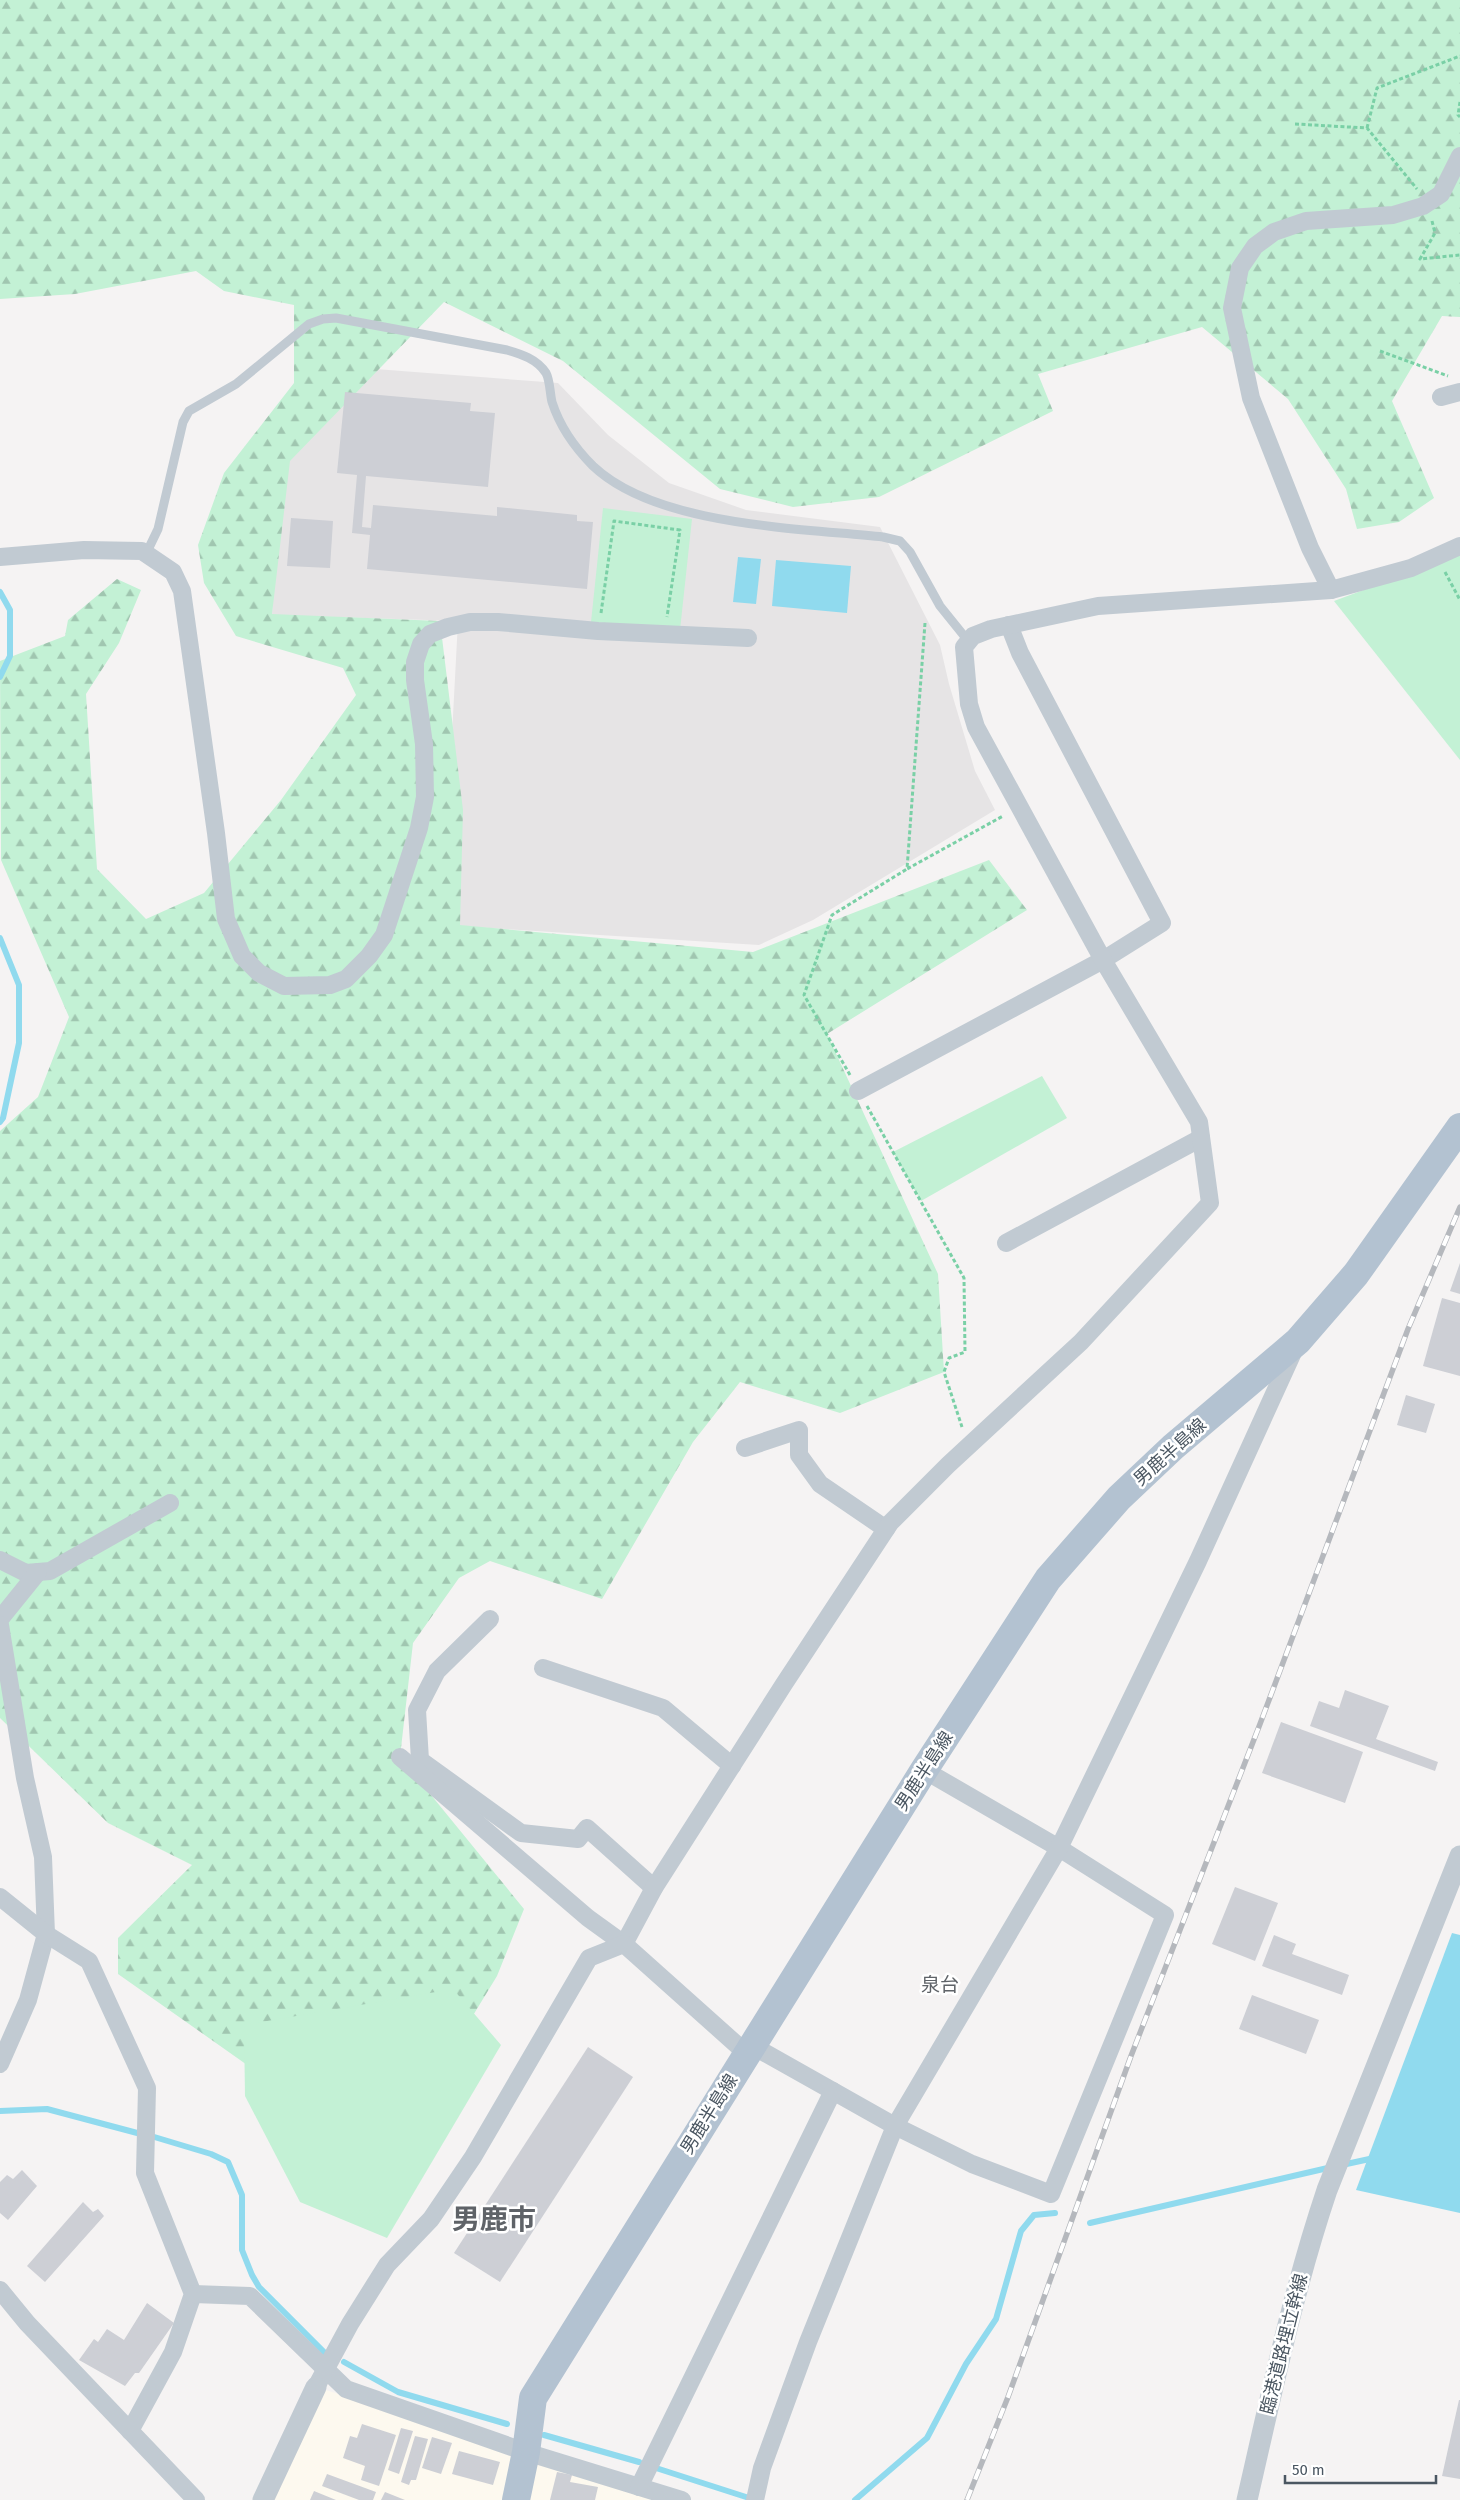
<svg xmlns="http://www.w3.org/2000/svg" width="1460" height="2500" viewBox="0 0 1460 2500" font-family="'Fira Sans','Noto Sans JP',sans-serif">
<defs>
<pattern id="forest-firs" width="22" height="20" patternUnits="userSpaceOnUse" patternTransform="scale(1.25)"><rect width="22" height="20" fill="#c3f1d5"/><path d="M5 1l3.5 6h-7zM16 11l3.5 6h-7z" fill="#a0c6b0"/></pattern>
</defs>
<rect width="100%" height="100%" fill="#f5f3f3"/>
<polygon fill="#fdf9ef" points="316,2387 526,2452 681,2500 261,2500"/>
<polygon fill="#e6e4e5" points="349,367 558,383 608,435 669,483 746,510 880,527 940,645 949,684 975,771 995,810 813,920 759,945 442,925 458,621 272,615 280,448"/>
<polygon fill="url(#forest-firs)" points="0,0 1460,0 1460,317 1442,316 1392,401 1434,498 1399,522 1357,529 1346,489 1288,399 1202,327 1038,374 1053,411 879,497 793,507 720,489 563,361 444,302 290,461 272,614 440,621 463,810 460,925 753,952 989,860 1027,910 827,1034 938,1274 944,1372 840,1413 740,1382 693,1442 602,1599 490,1561 459,1578 413,1643 400,1757 524,1909 497,1976 455,2045 287,2093 118,1974 118,1938 192,1865 108,1823 0,1718 0,1131 38,1097 69,1017 1,860 0,661 65,636 68,620 117,579 141,590 119,643 86,694 97,869 146,919 204,893 281,800 356,695 343,668 236,636 204,583 198,545 224,473 294,383 294,305 224,291 196,271 75,294 0,299"/>
<g fill="#c3f1d5">
<polygon points="603,508 692,519 680,630 591,622"/>
<polygon points="1460,554 1460,760 1334,601"/>
<polygon points="1042,1076 1067,1118 921,1201 893,1152"/>
<polygon points="453,1989 501,2045 387,2238 300,2202 245,2096 244,2025"/>
</g>
<g fill="#90daee">
<polygon points="738,557 761,559 756,604 733,602"/>
<polygon points="776,560 851,566 847,613 772,606"/>
<polygon points="1452,1933 1460,1935 1460,2213 1356,2190"/>
</g>
<g fill="none" stroke-linecap="round" stroke-linejoin="round">
<g stroke="#90daee" stroke-width="6">
<polyline points="0,592 10,610 10,656 0,677"/>
<polyline points="0,938 19,985 19,1043 3,1118 0,1122"/>
<polyline points="0,2111 47,2109 141,2134"/>
<polyline points="151,2136 211,2154 228,2162 242,2195 242,2250 252,2275 259,2287 325,2353"/>
<polyline points="1342,2165 1374,2158"/>
<polyline points="1090,2223 1332,2167"/>
<polyline points="344,2362 398,2392 507,2424"/>
<polyline points="544,2435 639,2462"/>
<polyline points="656,2468 746,2497"/>
<polyline points="855,2500 927,2438 966,2364 996,2319 1021,2231 1034,2215 1055,2213"/>
</g>
</g>
<g fill="#cdcfd5">
<polygon points="345,392 471,403 470,411 495,413 488,487 366,476 362,527 371,528 373,505 497,516 497,507 577,515 577,521 593,522 587,589 367,569 370,535 352,533 357,475 337,473"/>
<polygon points="291,518 333,521 330,568 287,566"/>
<polygon points="1460,1263 1460,1294 1450,1291"/>
<polygon points="1442,1298 1460,1303 1460,1376 1423,1366"/>
<polygon points="1406,1395 1435,1404 1426,1433 1397,1425"/>
<polygon points="1345,1690 1389,1706 1376,1739 1438,1762 1435,1771 1310,1726 1319,1701 1339,1708"/>
<polygon points="1281,1722 1363,1752 1345,1803 1262,1773"/>
<polygon points="1235,1887 1278,1903 1255,1961 1212,1944"/>
<polygon points="1274,1935 1296,1944 1292,1954 1349,1975 1342,1995 1262,1966"/>
<polygon points="1252,1995 1319,2020 1306,2054 1239,2029"/>
<polygon points="588,2047 633,2077 500,2282 454,2253"/>
<polygon points="22,2170 37,2186 8,2220 0,2213 0,2182 7,2175 13,2179"/>
<polygon points="83,2202 93,2212 98,2209 104,2216 45,2282 27,2266"/>
<polygon points="147,2303 174,2323 139,2373 135,2373 125,2386 79,2360 94,2339 98,2342 107,2329 124,2340"/>
<polygon points="1459,2400 1460,2400 1460,2479 1442,2476"/>
<polygon points="362,2424 396,2435 379,2486 361,2480 365,2466 343,2458 350,2436 357,2438"/>
<polygon points="401,2428 413,2431 399,2474 388,2470"/>
<polygon points="415,2436 428,2439 416,2480 411,2480 409,2485 401,2482"/>
<polygon points="432,2437 452,2443 441,2474 422,2468"/>
<polygon points="459,2451 500,2462 493,2485 452,2474"/>
<polygon points="557,2472 572,2475 570,2482 598,2487 595,2500 550,2500"/>
<polygon points="327,2474 376,2492 373,2500 359,2500 322,2486"/>
<polygon points="314,2491 336,2500 310,2500"/>
<polygon points="385,2492 405,2500 381,2500"/>
</g>
<g fill="none" stroke-linecap="round" stroke-linejoin="round">
<g stroke="#7ad0a6" stroke-width="3" stroke-dasharray="4 2.5" stroke-linecap="butt">
<polyline points="1460,102 1458,115 1460,117"/>
<polyline points="1295,124 1367,128 1417,189"/>
<polyline points="1367,128 1377,88 1460,56"/>
<polyline points="1432,221 1435,233 1420,259 1460,255"/>
<polyline points="1380,351 1448,376"/>
<polyline points="1445,572 1460,600"/>
<polyline points="601,613 614,521 680,530 667,617"/>
<polyline points="925,623 907,869 1003,816"/>
<polyline points="850,1075 804,995 832,915 907,869"/>
<polyline points="867,1106 964,1278 965,1352 949,1358 944,1372 962,1427"/>
</g>
<path stroke="#c1cad2" stroke-width="9" d="M146 554 158 529 183 422 189 411 236 384 309 324 323 319 336 318 507 350C521 354 537 359 546 373 550 380 550 394 552 402 560 427 575 448 593 466 656 526 799 528 883 537L900 541 910 552 940 606 969 642"/>
<g stroke="#c1cad2" stroke-width="18">
<polyline points="1441,397 1460,392"/>
<polyline points="0,557 84,550 142,551 173,572 182,591 216,833 226,919 242,956 259,973 284,986 330,985 346,979 369,956 384,935 419,828 425,797 424,744 415,680 415,662 421,644 430,634 448,627 470,622 498,622 598,631 748,638"/>
<polyline points="1331,590 1310,548 1251,398 1232,308 1240,268 1255,246 1274,232 1306,221 1393,215 1423,206 1441,194 1460,156"/>
<polyline points="858,1091 1103,960 1162,923 1020,653 1009,625"/>
<polyline points="1006,1243 1201,1138"/>
<polyline points="745,1448 799,1430 799,1455 820,1484 886,1529"/>
<polyline points="0,1560 26,1573 50,1571 170,1503"/>
<polyline points="0,1619 38,1572"/>
<polyline points="490,1619 437,1671 417,1710 420,1760 521,1833 578,1839 587,1828 654,1888"/>
<polyline points="0,1625 25,1778 43,1857 46,1934 28,2000 0,2064"/>
<polyline points="543,1668 663,1708 732,1766"/>
<polyline points="400,1757 588,1918 624,1944 654,1888 784,1684 890,1523 948,1465 1081,1342 1210,1203 1199,1122 1103,960 976,727 969,704 964,647 973,636 991,629 1098,606 1331,590 1411,568 1460,546"/>
<polyline points="0,1897 46,1934 89,1961 147,2088 145,2173 193,2294 173,2352 130,2431"/>
<polyline points="751,2045 895,2126 972,2164 1051,2194 1165,1915 1059,1848 924,1770"/>
<polyline points="0,2290 27,2323 196,2500"/>
<polyline points="193,2294 250,2296 346,2389 526,2452 682,2500"/>
<polyline points="316,2387 350,2324 387,2265 431,2219 473,2157 589,1958 624,1944 746,2053"/>
<polyline points="639,2487 833,2091"/>
<polyline points="755,2500 762,2468 808,2342 895,2126 1059,1848 1198,1561 1295,1348"/>
</g>
<g stroke="#c1cad2" stroke-width="21">
<polyline points="263,2500 316,2387"/>
<path d="M1247 2500C1271 2396 1293 2291 1327 2190L1460 1856"/>
</g>
<polyline stroke="#b3c2d1" stroke-width="28" points="516,2500 526,2452 533,2398 924,1770 1048,1579 1119,1498 1173,1447 1298,1341 1356,1274 1460,1127"/>
<g stroke="#b5b8bd" stroke-width="5.5">
<polyline id="rail" points="967,2500 1008,2397 1131,2056 1260,1724 1408,1329 1460,1207"/>
</g>
<use href="#rail" stroke="#fff" stroke-width="4" stroke-dasharray="11" stroke-linecap="butt"/>
</g>
<g text-anchor="middle" stroke-width="5" stroke-linejoin="round" paint-order="stroke">
<g font-size="18" fill="#4a5661" stroke="#fff">
<text transform="translate(1170 1452) rotate(-42)" y="6">男鹿半島線</text>
<text transform="translate(924 1771) rotate(-57)" y="6">男鹿半島線</text>
<text transform="translate(709 2114) rotate(-58)" y="6">男鹿半島線</text>
<text transform="translate(1284 2344) rotate(-76)" y="6">臨港道路埋立幹線</text>
</g>
<g font-size="19" fill="#5f6368" stroke="#fff">
<text x="940" y="1991">泉台</text>
</g>
<g font-size="28" font-weight="bold" fill="#5f6368" stroke="#fff">
<text x="494" y="2229">男鹿市</text>
</g>
</g>
<path d="M1285 2475v8h151v-8" fill="none" stroke="#4a5661" stroke-width="2.5"/>
<text x="1292" y="2475" font-size="15" fill="#4a5661" stroke="#ffffff" stroke-width="4" paint-order="stroke">50 m</text>
</svg>
